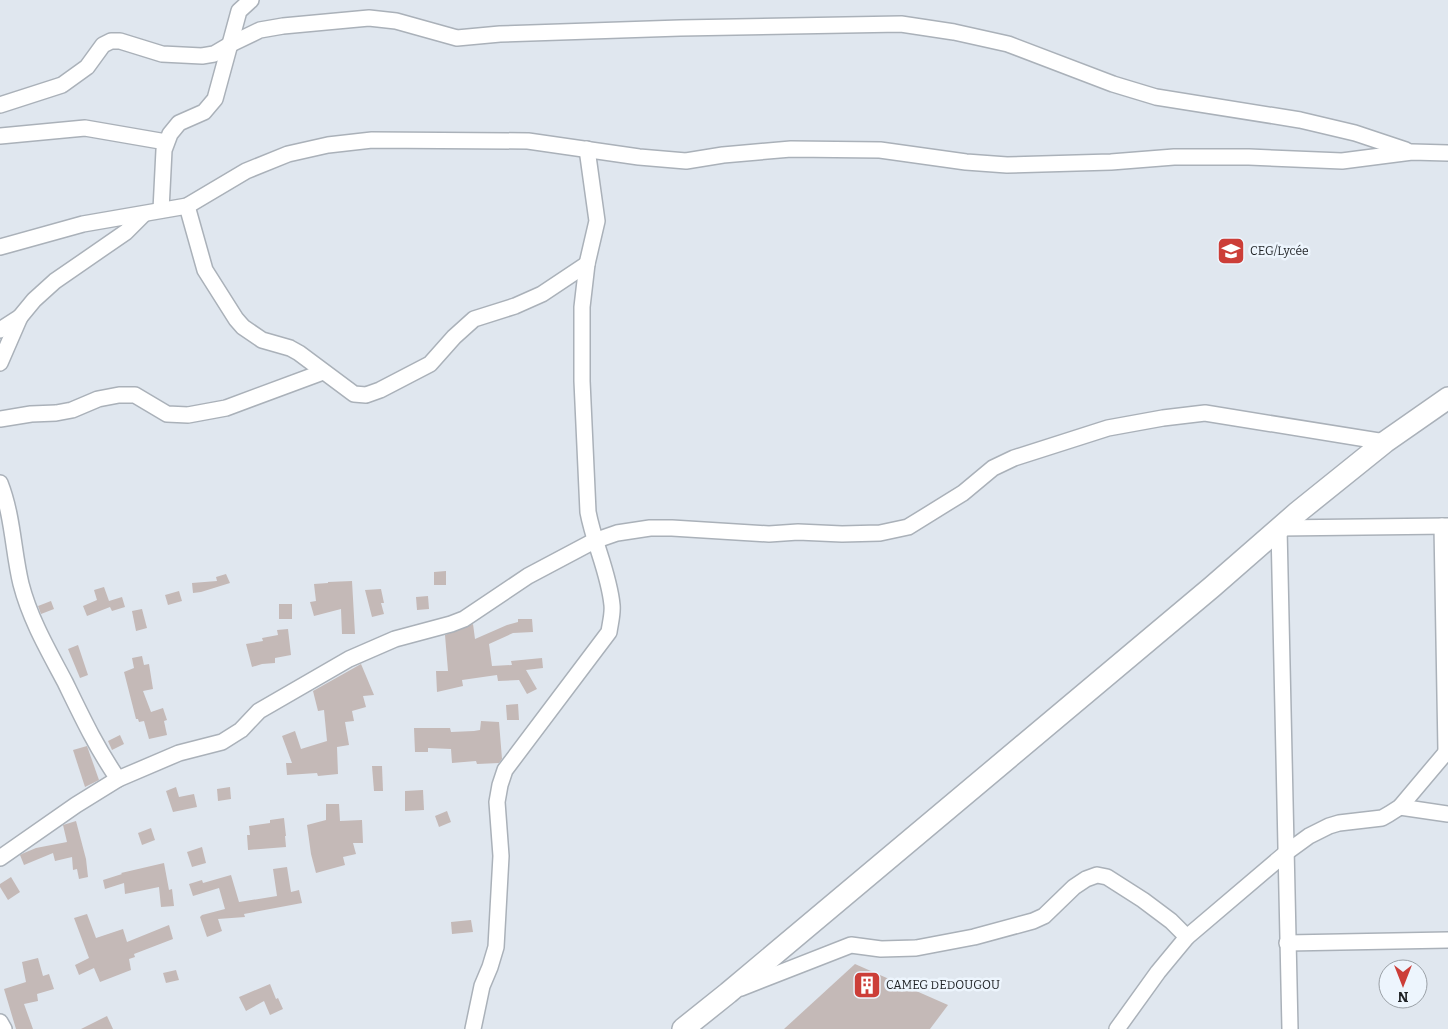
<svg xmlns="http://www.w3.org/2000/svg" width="1448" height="1029" viewBox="0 0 1448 1029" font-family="Bitter,serif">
<rect width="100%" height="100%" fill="#e0e7ef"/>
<g fill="#c4b9b7">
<polygon points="446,571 446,585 434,585 434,572"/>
<polygon points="226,574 230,583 201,592 193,593 192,583 217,581 216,577"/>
<polygon points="352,581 355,634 342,634 341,609 314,616 310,602 316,601 314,584 328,583 328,582"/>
<polygon points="104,587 109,601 122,597 125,607 112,611 110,607 87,616 83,606 97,600 94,590"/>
<polygon points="381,589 384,603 381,603 384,614 372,617 365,590"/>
<polygon points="179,591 182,601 168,605 165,595"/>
<polygon points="428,596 429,609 417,610 416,597"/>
<polygon points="51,601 54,609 41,614 38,606"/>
<rect x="279" y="604" width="13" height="15"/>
<polygon points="142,609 147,628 136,631 132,611"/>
<polygon points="518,619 532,619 533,632 513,633 489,644 492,666 512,665 511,661 542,658 543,668 526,670 537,689 527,694 519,680 498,681 497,675 462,680 463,686 437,692 436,671 448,671 445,635 473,624 475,639 507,625 518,622"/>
<polygon points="288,629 291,655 275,658 275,663 262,664 252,667 246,644 263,641 262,638 278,635 277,630"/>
<polygon points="78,645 88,675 80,678 68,649"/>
<polygon points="142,656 144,665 149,664 153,689 143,691 151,712 163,708 167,720 164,721 167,735 149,739 144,721 139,722 138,719 136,719 124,672 134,668 132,658"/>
<polygon points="361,664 374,695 363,696 366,707 352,711 354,721 345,722 349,745 337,747 338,774 318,776 317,773 287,775 286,763 292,763 282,736 295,731 301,749 327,741 324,710 318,711 313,691"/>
<polygon points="518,704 519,720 507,720 506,705"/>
<polygon points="481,721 499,722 502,759 499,763 477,764 476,761 452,763 451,749 428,748 428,752 415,752 414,728 450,728 451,732 474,731 480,730"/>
<polygon points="120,735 124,744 112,750 108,741"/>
<polygon points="87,746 99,780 85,787 73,750"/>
<polygon points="372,766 382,766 383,791 374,791"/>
<polygon points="176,787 179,797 194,794 197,807 173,812 166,791"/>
<polygon points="230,787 231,799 218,801 217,789"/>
<polygon points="423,790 424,810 405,811 405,791"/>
<polygon points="326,804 339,804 340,821 362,820 363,843 353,843 356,854 343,857 345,865 316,873 311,854 307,825 326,820"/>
<polygon points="447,811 451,822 439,827 435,816"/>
<polygon points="284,818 286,836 285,836 286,847 248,850 247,835 250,835 249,826 270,823 270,820"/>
<polygon points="76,821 86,859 88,877 79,879 77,869 73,870 72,857 55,861 53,853 24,865 20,855 24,853 36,848 67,842 63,825"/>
<polygon points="151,828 155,840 142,845 138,833"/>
<polygon points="202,847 206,863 192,867 187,852"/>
<polygon points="164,863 169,890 172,889 174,906 161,907 159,887 125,894 124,883 105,889 103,880 122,874 121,873"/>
<polygon points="287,867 291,892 299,890 302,903 244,914 245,917 218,919 222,931 207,937 200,917 202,915 225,909 219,888 193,896 189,884 202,880 203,883 231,875 239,902 277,896 273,869"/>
<polygon points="11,877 20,892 8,900 0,887 0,884"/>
<polygon points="87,914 96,938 123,929 127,942 169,925 173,939 134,954 135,957 129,959 131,970 100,982 94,968 79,975 75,965 89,958 74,918"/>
<polygon points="471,920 473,932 452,934 451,922"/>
<polygon points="38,958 43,976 49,974 54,989 37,994 38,1001 24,1004 33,1029 16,1029 4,989 26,982 22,962"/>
<polygon points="855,964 948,1005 930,1029 784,1029"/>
<polygon points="176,970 179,980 166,983 163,973"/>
<polygon points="270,984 276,999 278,998 283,1009 270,1015 264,1001 246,1011 239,997"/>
<polygon points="107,1016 113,1029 81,1029"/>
</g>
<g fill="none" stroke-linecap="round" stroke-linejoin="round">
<g stroke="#aab1b9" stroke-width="18">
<g id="street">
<polyline points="0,105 62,85 87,67 103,45 111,41 120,41 162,54 202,56 214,54 231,44 260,30 283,26 369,18 396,21 457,38 500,34 680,28 901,24 954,32 1008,44 1113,84 1156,97 1300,120 1355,133 1406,150"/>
<polyline points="0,136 85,128 166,142"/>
<polyline points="187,206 205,270 236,319 243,327 262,340 290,348 299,353 354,394 366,395 380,390 430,364 454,337 474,319 515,306 542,294 587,264"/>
<polyline points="161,210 164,150 170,134 179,123 204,112 215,99 239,11 251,0"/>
<polyline points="0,247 83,224 187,206 246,171 288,154 328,145 372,140 528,141 639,157 686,161 723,155 791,149 880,150 966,162 1007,165 1111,162 1174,157 1249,157 1342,161 1412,152 1448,153"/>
<polyline points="0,330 20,317 34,300 55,281 126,232 144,214"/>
<polyline points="0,363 20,317"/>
<polyline points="0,419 31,414 56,413 72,410 98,399 119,395 135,395 167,414 188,415 226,408 323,372"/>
<path d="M0 483C13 516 13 551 21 584 30 619 48 650 65 682 82 717 96 747 118 779"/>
<polyline points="1442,526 1446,751"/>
<polyline points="1400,807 1448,814"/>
<polyline points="0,858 76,805 118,779 179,753 222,742 241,730 259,711 349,659 395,639 451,624 464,619 528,576 594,541 617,533 650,528 672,528 769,534 798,532 842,534 880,533 908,527 963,493 993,468 1014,458 1108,428 1163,418 1205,413 1385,442"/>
<polyline points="1287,943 1448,940"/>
<polyline points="741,988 851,945 881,949 916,948 974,937 1033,921 1044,916 1074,887 1086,879 1097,875 1107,877 1143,900 1171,921 1187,937"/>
<polyline points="0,1022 4,1029"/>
<path d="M473 1029 482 986 490 967 496 947 501 856 497 802 500 785 505 770 609 632C610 624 613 614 612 605 609 573 594 544 588 512L582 381V307L587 264 597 221 587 149"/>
<polyline points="1117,1029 1158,972 1187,937 1287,852 1309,836 1329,826 1339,823 1382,818 1389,814 1400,807 1448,750"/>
<polyline points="1290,1029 1279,528 1448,526"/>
</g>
</g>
<g stroke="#aab1b9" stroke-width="24">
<polyline id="secondary" points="683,1029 728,993 1212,587 1298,512 1385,442 1448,398"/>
</g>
<use href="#street" stroke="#fff" stroke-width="15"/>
<use href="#secondary" stroke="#fff" stroke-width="21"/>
</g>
<defs>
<g id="school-square" transform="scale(1.4375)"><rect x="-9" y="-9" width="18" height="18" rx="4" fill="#cc3e38" stroke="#edf5fd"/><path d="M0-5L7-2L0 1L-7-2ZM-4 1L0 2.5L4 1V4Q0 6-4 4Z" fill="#fff"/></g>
<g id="building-square" transform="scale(1.4375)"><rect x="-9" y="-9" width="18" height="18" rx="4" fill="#cc3e38" stroke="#edf5fd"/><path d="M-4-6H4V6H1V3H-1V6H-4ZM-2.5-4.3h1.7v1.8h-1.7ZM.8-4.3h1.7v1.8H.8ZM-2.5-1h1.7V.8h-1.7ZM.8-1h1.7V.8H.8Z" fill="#fff"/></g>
</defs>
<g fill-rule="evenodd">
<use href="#school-square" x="1231" y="251"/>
<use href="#building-square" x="867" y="985"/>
</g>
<g text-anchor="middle" stroke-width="5" stroke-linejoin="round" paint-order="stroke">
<g font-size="12" fill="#1f2225" stroke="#edf5fd" text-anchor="start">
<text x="1250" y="255">CEG/Lycée</text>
<text x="886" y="989">CAMEG DEDOUGOU</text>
</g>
</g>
<g transform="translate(1403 984) rotate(180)"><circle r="24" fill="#edf5fd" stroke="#9ba1a7"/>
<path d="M0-4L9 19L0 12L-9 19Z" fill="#cc3e38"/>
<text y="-8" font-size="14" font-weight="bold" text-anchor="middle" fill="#1f2225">N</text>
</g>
</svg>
